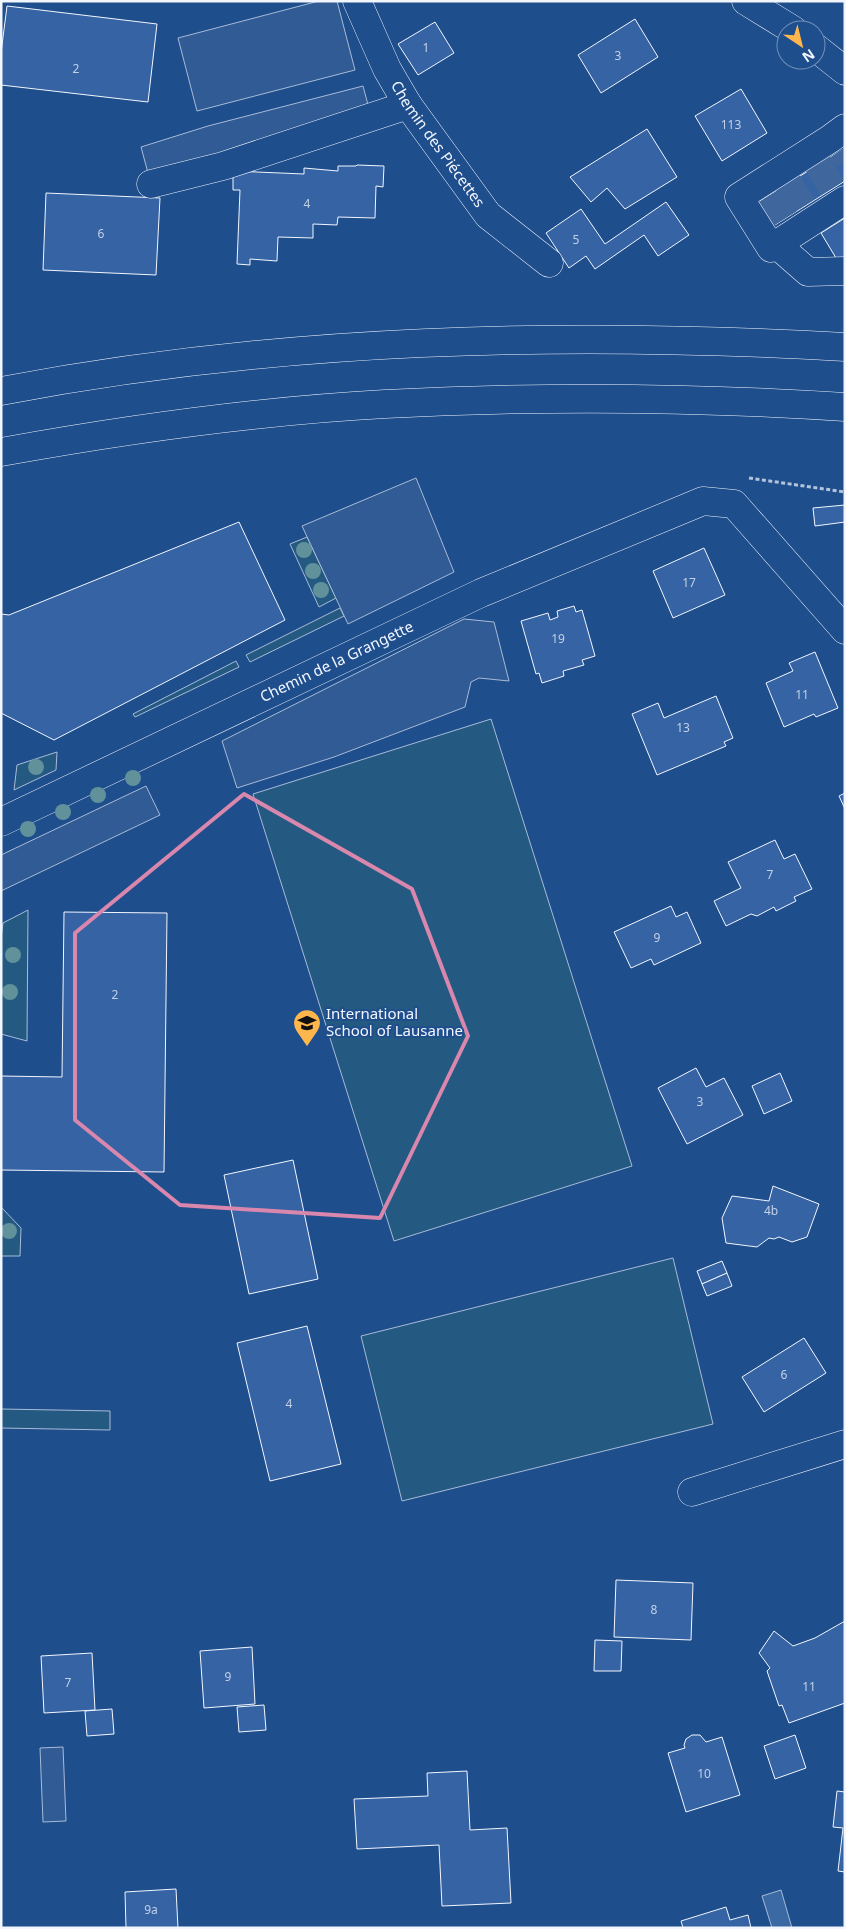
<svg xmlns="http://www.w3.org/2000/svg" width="846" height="1929" viewBox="0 0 846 1929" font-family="'Noto Sans',sans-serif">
<rect width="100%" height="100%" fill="#1f4e8c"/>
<g fill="#245a82" stroke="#a8bbd7">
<polygon points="307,537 336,598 319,607 290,544"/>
<polygon points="340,608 344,616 250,662 246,655"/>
<polygon points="236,661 239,667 135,717 133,714"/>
<polygon points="491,719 632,1166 394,1241 253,794"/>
<polygon points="57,752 56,770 14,790 17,765"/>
<polygon points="28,910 27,1041 1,1034 1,939 3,923"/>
<polygon points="1,1207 21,1228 20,1256 1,1256"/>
<polygon points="673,1258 713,1424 402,1501 361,1336"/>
<polygon points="1,1409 110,1411 110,1430 1,1428"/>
</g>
<g fill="#305b95" stroke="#a8bbd7">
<polygon points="319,1 337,1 355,70 197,111 178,38"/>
<polygon points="363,86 371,116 151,184 141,147 208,126"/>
<polygon points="416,478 454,572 348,624 302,526"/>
<polygon points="464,619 494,622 509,681 479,678 471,682 465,707 334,757 237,788 222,741"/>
<polygon points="146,786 160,815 1,891 1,855"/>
<polygon points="63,1747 66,1821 43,1822 40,1748"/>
</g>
<polygon fill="#3b69a3" stroke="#a8bbd7" points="781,1890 792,1928 772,1928 762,1896"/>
<g fill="#3563a3" stroke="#f2f6ff">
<polygon points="7,6 157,24 148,102 1,85 1,53"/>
<polygon points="635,19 658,57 601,93 578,55"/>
<polygon points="435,22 454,53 418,75 398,44"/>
<polygon points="741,89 767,133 722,161 695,116"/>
<polygon points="647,129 677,177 625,209 607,188 591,202 570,177"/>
<polygon points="845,148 845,181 775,225 760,201"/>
<polygon points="357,165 384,166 383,187 376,186 375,218 338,217 337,225 313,224 313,238 278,237 277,261 250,259 250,265 237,264 240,190 233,190 233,171 304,174 304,168 338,171 338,166 356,166"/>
<polygon points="46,193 160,198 156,275 43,270"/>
<polygon points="666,202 689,235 658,256 644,235 595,269 586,256 569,268 546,233 581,209 605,244"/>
<polygon points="845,218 845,258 836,258 821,233"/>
<polygon points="845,505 845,522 815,526 813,508"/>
<polygon points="239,522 285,620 54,740 1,713 1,614 9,615"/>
<polygon points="704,548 725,595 673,618 653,571"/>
<polygon points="574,606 576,612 582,610 595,656 582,660 584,665 563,671 564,676 542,683 539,673 536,674 521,621 548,613 550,620 558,617 557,611"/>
<polygon points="815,652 838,708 816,717 814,714 784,727 766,683 793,671 789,663"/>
<polygon points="716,696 733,738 724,742 726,746 657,775 632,714 658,703 664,718"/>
<polygon points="845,793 845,809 839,796"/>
<polygon points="775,840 784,859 795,854 812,889 794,897 796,901 776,911 774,907 757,916 751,914 726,926 714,901 741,888 728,862"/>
<polygon points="671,906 676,917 687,912 701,943 654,965 651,959 631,968 614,932"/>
<polygon points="64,912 167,913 164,1172 1,1170 1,1076 62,1077"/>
<polygon points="696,1068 706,1087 724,1078 743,1115 687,1144 658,1088"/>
<polygon points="780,1073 792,1101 764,1114 752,1086"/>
<polygon points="293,1160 318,1279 249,1294 224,1175"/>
<polygon points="773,1186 819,1204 807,1237 792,1242 779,1237 774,1239 769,1238 757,1247 726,1243 722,1218 732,1196 769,1201"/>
<polygon points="722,1261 727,1273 702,1284 697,1271"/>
<polygon points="727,1273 732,1286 707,1296 702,1284"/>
<polygon points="307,1326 341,1464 270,1481 237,1343"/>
<polygon points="804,1338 826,1373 764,1412 742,1377"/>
<polygon points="616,1580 693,1583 691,1640 614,1637"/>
<polygon points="845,1621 845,1703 789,1723 782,1705 779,1706 767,1671 770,1668 759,1653 774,1631 793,1646 815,1638"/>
<polygon points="595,1640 622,1641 621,1671 594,1671"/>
<polygon points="252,1647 255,1704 204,1708 200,1651"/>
<polygon points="92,1653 95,1710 44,1713 41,1656"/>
<polygon points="264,1705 266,1730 239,1732 237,1707"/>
<polygon points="112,1709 114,1734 87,1736 85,1711"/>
<polygon points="692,1735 700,1735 706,1742 722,1737 740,1795 686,1812 668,1753 685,1748 684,1745 686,1739"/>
<polygon points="795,1735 806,1768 775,1779 764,1746"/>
<polygon points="467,1771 470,1830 507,1828 511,1903 442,1906 439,1845 357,1849 354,1799 428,1796 427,1773"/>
<polygon points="837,1791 845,1792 845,1872 838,1871 843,1828 833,1827"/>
<polygon points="176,1889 178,1928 126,1928 125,1892"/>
<polygon points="726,1907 730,1920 748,1915 751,1928 683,1928 681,1921"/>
</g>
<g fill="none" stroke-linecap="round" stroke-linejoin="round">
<g stroke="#3f679d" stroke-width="28" stroke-dasharray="28 14" stroke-linecap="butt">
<polyline points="838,152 845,162"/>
<polyline points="818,164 833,189"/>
<polyline points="788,183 803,207"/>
<polyline points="770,195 785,219"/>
</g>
<g stroke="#f2f6ff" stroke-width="29">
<g id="minor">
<path id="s1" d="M357 1 387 69 408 105 488 215 549 263"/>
<polyline points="746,1 793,30"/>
<polyline points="816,48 845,71"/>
<polyline points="845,128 830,139 739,197 771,248 845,200"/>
<polyline points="151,184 223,166 408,105"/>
<polyline points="776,244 808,272 845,271"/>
<path id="s2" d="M1 822 481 593 703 501 734 504 845 630"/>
<polyline points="692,1492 845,1444"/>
</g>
</g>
<g stroke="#f2f6ff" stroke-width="29">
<g id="highway">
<path d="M1 391C279 338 563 331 845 347"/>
<path d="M1 452C128 429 257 411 385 404 538 396 692 397 845 407"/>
</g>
</g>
<polyline stroke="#b3c4dc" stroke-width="3" stroke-dasharray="4 2.5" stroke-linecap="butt" points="749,478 845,492"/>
<use href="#minor" stroke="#1f4e8c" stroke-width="28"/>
<use href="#highway" stroke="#1f4e8c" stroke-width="28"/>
</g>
<g fill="#61919a">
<circle cx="304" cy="550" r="8"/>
<circle cx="313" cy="571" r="8"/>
<circle cx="321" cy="590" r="8"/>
<circle cx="36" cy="767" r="8"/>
<circle cx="133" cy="778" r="8"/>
<circle cx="98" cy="795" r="8"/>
<circle cx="63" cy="812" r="8"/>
<circle cx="28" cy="829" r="8"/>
<circle cx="13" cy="955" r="8"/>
<circle cx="10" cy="992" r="8"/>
<circle cx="9" cy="1231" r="8"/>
</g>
<path fill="none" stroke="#da87ad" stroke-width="4" stroke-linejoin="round" d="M244 794 412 889 468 1036 380 1218 180 1205 75 1120V933Z"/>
<defs>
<g id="school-pin" transform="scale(1.4375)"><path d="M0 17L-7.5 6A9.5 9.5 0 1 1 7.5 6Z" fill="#ffb74d" stroke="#1f4e8c"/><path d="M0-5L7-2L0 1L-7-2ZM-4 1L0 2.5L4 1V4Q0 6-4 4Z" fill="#111"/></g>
</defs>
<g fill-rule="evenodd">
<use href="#school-pin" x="307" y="1023"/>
</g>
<g text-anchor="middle" stroke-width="4" stroke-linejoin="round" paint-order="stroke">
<g font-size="12" fill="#c3d1e8">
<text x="426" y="52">1</text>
<text x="618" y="60">3</text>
<text x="76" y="73">2</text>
<text x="731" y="129">113</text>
<text x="307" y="208">4</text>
<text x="101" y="238">6</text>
<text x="576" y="244">5</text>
<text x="689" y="587">17</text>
<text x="558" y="643">19</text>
<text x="802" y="699">11</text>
<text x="683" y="732">13</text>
<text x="770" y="879">7</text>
<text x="657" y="942">9</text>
<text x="115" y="999">2</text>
<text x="700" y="1106">3</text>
<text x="771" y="1215">4b</text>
<text x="784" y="1379">6</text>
<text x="289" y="1408">4</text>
<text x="654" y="1614">8</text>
<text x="228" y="1681">9</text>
<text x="68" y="1687">7</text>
<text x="809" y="1691">11</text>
<text x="704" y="1778">10</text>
<text x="151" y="1914">9a</text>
</g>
<g font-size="15" fill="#f2f6ff" stroke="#1f4e8c">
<text dy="5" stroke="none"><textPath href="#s1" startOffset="165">Chemin des Piécettes</textPath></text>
<text dy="5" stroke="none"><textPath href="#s2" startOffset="372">Chemin de la Grangette</textPath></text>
</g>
<g font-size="15" fill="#f2f6ff" stroke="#1f4e8c" text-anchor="start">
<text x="326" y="1019">International<tspan x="326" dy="17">School of Lausanne</tspan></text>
</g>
</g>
<rect width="846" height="1929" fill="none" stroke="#f2f6ff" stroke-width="5"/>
<g transform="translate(801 45) rotate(145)"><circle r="24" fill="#1f4e8c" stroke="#7391ba"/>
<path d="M0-4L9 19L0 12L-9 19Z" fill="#ffb74d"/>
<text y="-8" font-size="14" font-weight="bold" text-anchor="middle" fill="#f2f6ff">N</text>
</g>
</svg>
